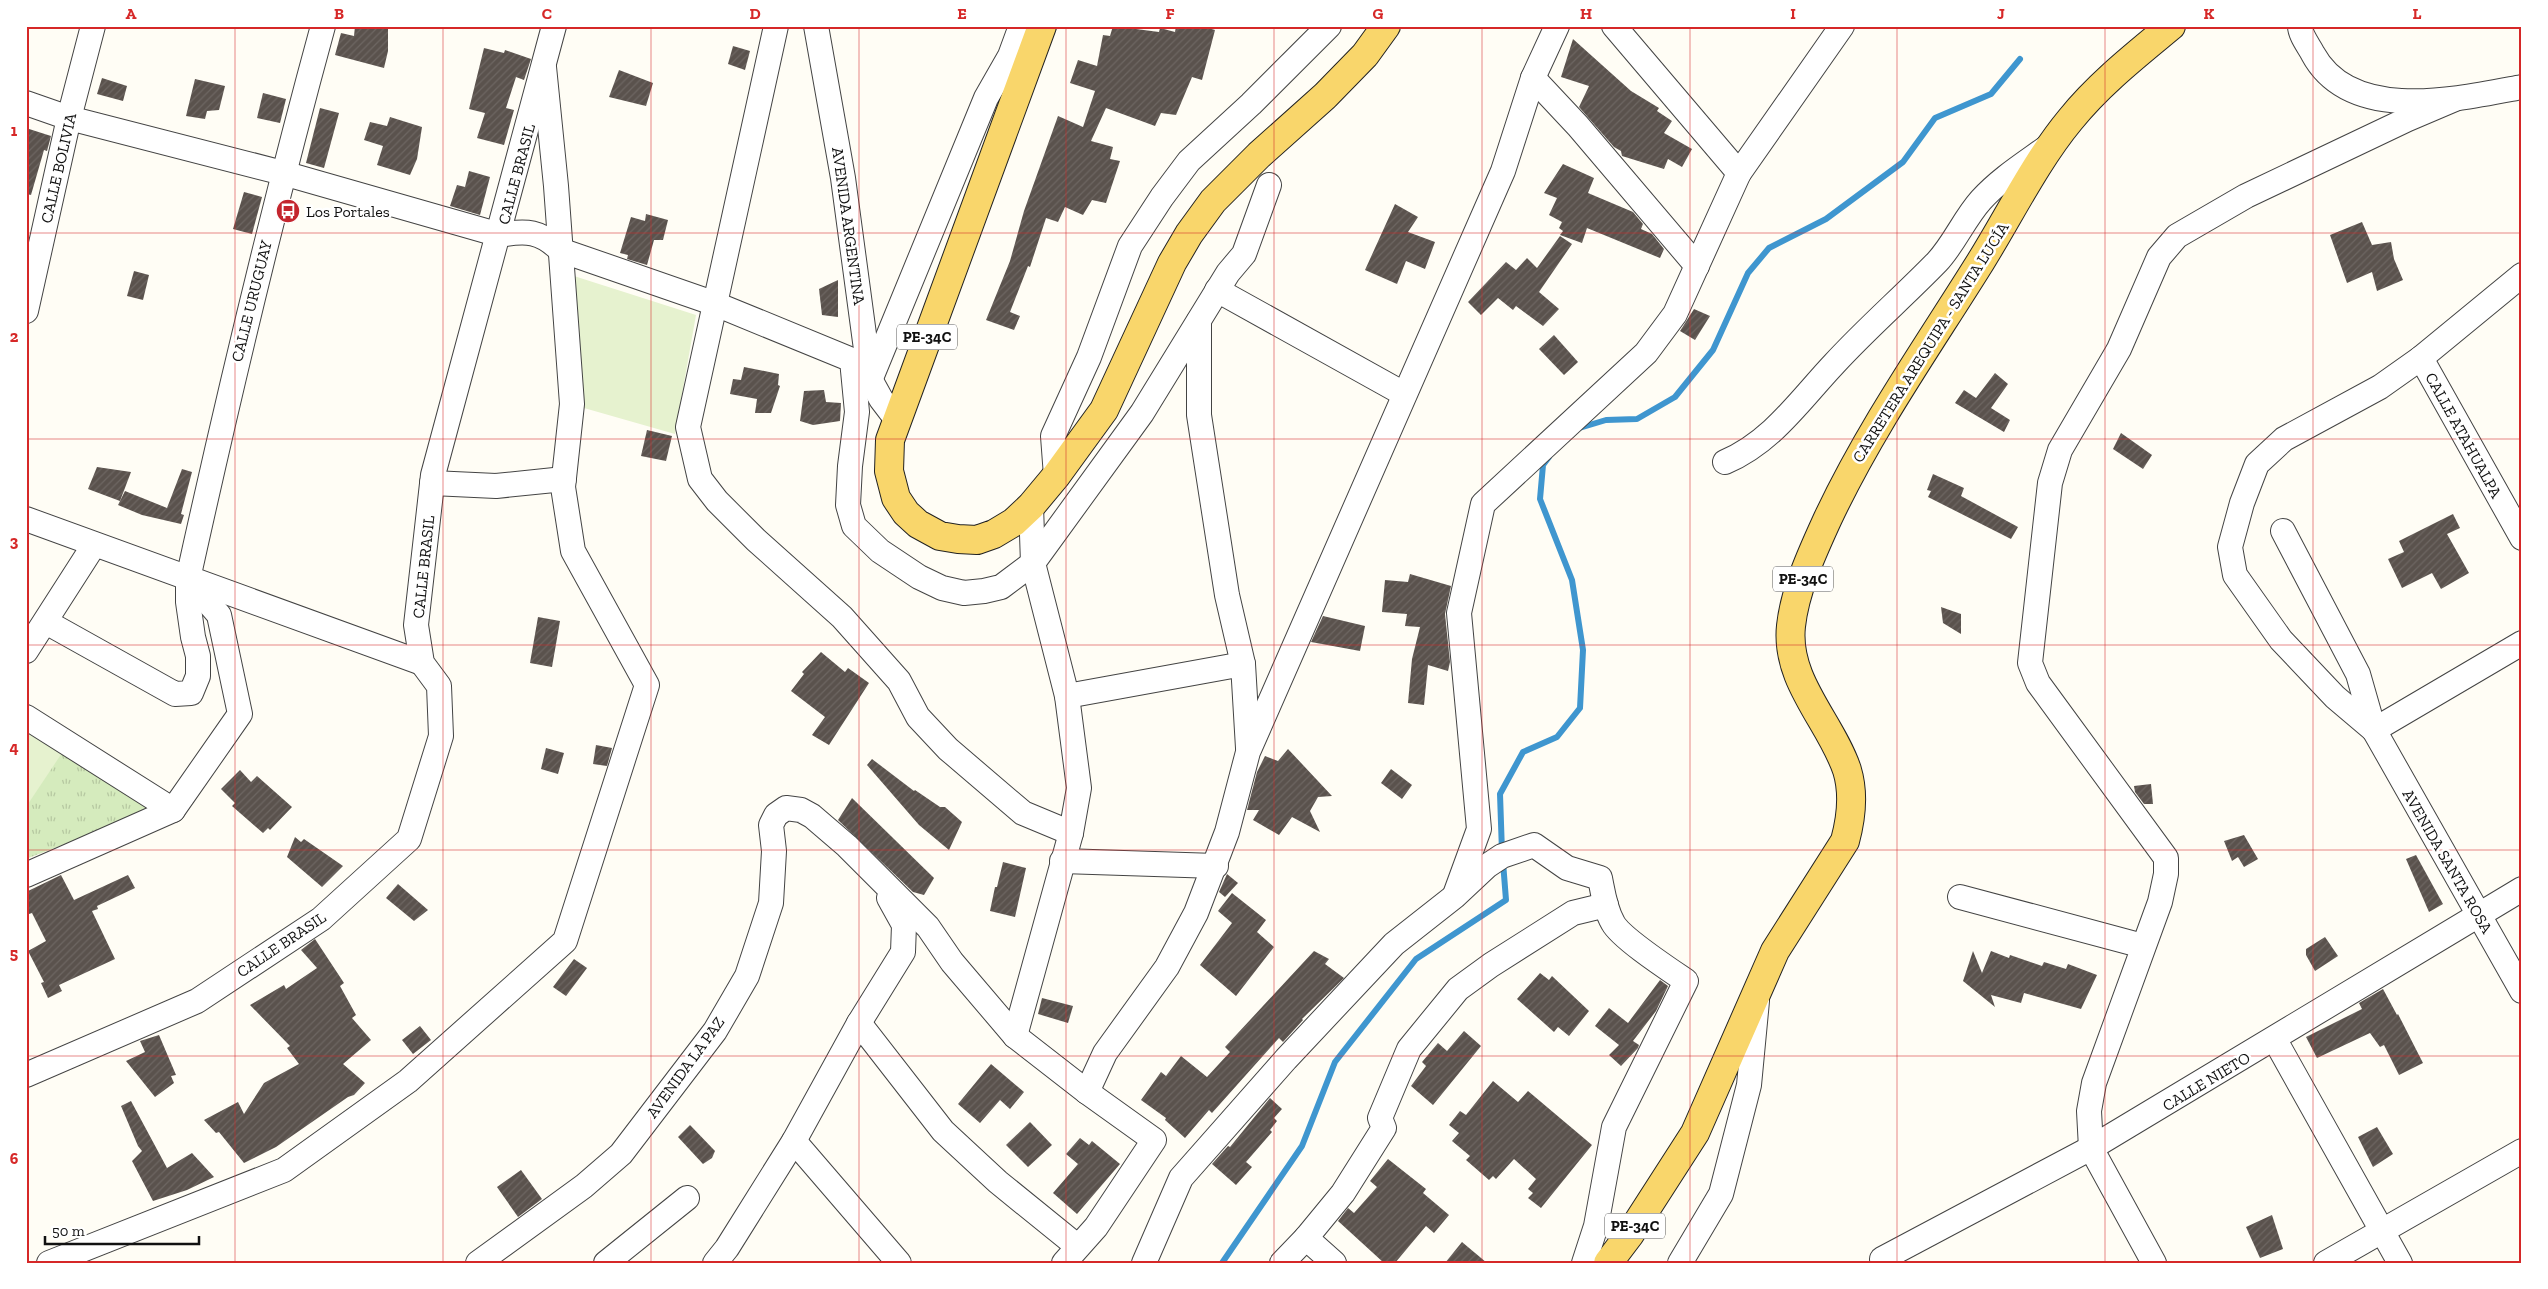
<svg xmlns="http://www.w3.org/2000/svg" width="2548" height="1289" viewBox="0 0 2548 1289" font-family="'Zilla Slab',serif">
<defs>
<pattern id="grass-tufts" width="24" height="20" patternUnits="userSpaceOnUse" patternTransform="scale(1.25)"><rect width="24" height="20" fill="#d5ebbd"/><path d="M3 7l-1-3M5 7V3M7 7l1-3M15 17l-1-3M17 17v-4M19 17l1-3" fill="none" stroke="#b6c8a1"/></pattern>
<pattern id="building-hatch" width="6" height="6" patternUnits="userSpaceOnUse" patternTransform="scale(1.25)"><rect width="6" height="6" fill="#5a524d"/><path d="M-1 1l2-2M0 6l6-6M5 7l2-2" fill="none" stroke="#6d6662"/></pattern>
</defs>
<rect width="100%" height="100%" fill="#fffdf5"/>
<polygon fill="url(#grass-tufts)" points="26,726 155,809 26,859"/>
<g fill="#e6f2cf">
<polygon points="574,276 696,315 675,434 584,408"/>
<polygon points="26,730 62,753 26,807"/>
</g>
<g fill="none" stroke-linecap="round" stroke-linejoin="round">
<g stroke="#3f96cf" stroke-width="6">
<polyline points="1576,429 1606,420 1637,419 1675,397 1713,350 1748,273 1769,248 1826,219 1903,162 1935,118 1991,94 2020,59"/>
<polyline points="1502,852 1500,794 1523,752 1557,737 1580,708 1583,650 1572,580 1540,499 1543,465 1549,457"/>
<polyline points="1222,1263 1302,1146 1335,1062 1416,959 1506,900 1503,862"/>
</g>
</g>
<g fill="url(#building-hatch)">
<polygon points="355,26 388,26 388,51 384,68 335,55 341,33 354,36"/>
<polygon points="1113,26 1159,32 1160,28 1175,32 1176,26 1201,26 1215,30 1202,80 1192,77 1176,115 1161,113 1155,126 1106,108 1091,141 1113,147 1110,159 1120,161 1106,203 1092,200 1083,215 1065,207 1058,222 1046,218 1030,267 1028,266 1010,312 1020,316 1014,330 986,320 1010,261 1024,211 1058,116 1083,127 1095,91 1070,83 1078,60 1097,66 1103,35 1110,36"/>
<polygon points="1573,39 1631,91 1659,108 1657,111 1672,121 1664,133 1692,149 1682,167 1668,159 1664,169 1622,156 1621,151 1614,147 1579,107 1589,86 1561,77"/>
<polygon points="733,46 750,51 745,70 728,64"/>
<polygon points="484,48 504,53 505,50 531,59 524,80 516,77 506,108 514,110 504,145 477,138 485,113 469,109"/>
<polygon points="619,70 653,83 646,106 609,97"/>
<polygon points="102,78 127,86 123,101 97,94"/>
<polygon points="195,79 225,86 219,110 207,111 205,119 186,116"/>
<polygon points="263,93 286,99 280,123 257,118"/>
<polygon points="320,108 339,113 324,168 306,163"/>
<polygon points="390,117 422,127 417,159 410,175 377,165 383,146 364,140 370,122 387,126"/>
<polygon points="26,128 51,136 47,151 44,150 31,195 26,194"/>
<polygon points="1563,164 1594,178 1588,193 1633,212 1643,224 1641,229 1652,234 1664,249 1660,258 1587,228 1582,243 1560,235 1563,231 1559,228 1562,222 1549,215 1557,198 1544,193"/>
<polygon points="469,171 490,177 480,215 450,206 457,185 465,187"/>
<polygon points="244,192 262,197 252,234 233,229"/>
<polygon points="1395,204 1418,217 1408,232 1435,242 1425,269 1406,261 1397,284 1365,270"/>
<polygon points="646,214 668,220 663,240 654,240 647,265 627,259 628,255 620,253 631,217 645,221"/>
<polygon points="2362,222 2372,245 2391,242 2394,259 2403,280 2377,291 2372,272 2347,283 2330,235"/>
<polygon points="1560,236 1572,244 1539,292 1559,309 1543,326 1516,306 1513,310 1498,298 1481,315 1468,302 1506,262 1516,270 1527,258 1537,268"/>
<polygon points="134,271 149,275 143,300 127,296"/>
<polygon points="838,280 838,317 822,315 819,289"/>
<polygon points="1694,309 1710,316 1695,340 1680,331"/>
<polygon points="1554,335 1578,362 1564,375 1539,349"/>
<polygon points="744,367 779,374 778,385 780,386 771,413 755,413 757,399 730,394 733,379 741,380"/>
<polygon points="1995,373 2008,384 1991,408 2010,420 2004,432 1955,403 1964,390 1976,398"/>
<polygon points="824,390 826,402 841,403 840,421 813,425 800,421 804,391"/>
<polygon points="647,430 672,436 666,461 641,456"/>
<polygon points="2121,433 2152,455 2143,469 2113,449"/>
<polygon points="97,467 131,472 120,501 88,489"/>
<polygon points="182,469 192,472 181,514 184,515 181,524 142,515 118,505 125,491 167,508"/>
<polygon points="1933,474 1964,488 1961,496 2018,527 2011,539 1928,497 1931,491 1927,490"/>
<polygon points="2453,514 2460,528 2447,534 2469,573 2441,589 2432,573 2402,588 2388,559 2404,552 2399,541"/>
<polygon points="1410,574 1451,586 1445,614 1450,662 1448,671 1428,665 1424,705 1408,703 1412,659 1420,627 1405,626 1407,614 1382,612 1385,580 1408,582"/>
<polygon points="1941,607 1961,614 1961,634 1943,623"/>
<polygon points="1323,616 1365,626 1360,651 1311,642"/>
<polygon points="538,617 560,621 552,667 530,663"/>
<polygon points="821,652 845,672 848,668 869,683 829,745 812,735 825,717 791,691 804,674 802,672"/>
<polygon points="596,745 612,748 607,766 593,764"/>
<polygon points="546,748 564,753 558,774 541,769"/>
<polygon points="1288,749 1332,796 1318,797 1310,811 1320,832 1292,817 1279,835 1253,820 1259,810 1247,810 1257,772 1265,756 1278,761"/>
<polygon points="872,759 914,791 915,790 940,807 945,807 962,822 949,850 919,825 867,765"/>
<polygon points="1391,769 1412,785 1402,799 1381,783"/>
<polygon points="240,770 251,782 257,776 292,807 270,830 268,828 263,833 232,806 235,803 221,789"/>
<polygon points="2151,784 2153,804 2144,804 2135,792 2134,786"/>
<polygon points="852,798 934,878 924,895 913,892 838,820"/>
<polygon points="2244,835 2258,859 2244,867 2238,857 2232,861 2224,841"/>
<polygon points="295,837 301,842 304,839 343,866 322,887 287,857"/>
<polygon points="2416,855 2443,904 2429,912 2406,859"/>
<polygon points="1003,862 1026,868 1015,917 990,911 995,887 997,887"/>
<polygon points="1227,874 1238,883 1225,897 1219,892"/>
<polygon points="61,875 74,900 128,875 135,888 97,906 98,909 92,911 115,959 59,985 62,991 48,998 41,983 44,982 28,951 46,941 32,913 26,915 26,892"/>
<polygon points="398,884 428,910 414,921 386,898"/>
<polygon points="1232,893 1266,920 1257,932 1274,947 1236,996 1200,965 1232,923 1218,911"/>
<polygon points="2325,937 2338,956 2315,971 2306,955 2306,949"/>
<polygon points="315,939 344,983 340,986 356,1015 352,1018 371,1040 343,1064 365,1083 354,1095 348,1097 276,1147 244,1163 219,1132 216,1133 204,1120 238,1102 244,1114 264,1083 299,1064 287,1048 290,1046 250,1005 284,985 286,989 317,968 301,950"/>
<polygon points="1314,951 1329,959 1325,964 1344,978 1302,1019 1303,1020 1283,1042 1279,1038 1212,1113 1209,1110 1185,1138 1165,1120 1166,1118 1141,1100 1161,1072 1166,1076 1181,1056 1207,1077 1230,1052 1225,1047"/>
<polygon points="1973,951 1982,973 1991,951 2009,958 2010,955 2042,966 2044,962 2066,969 2068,964 2097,975 2081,1009 2024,993 2021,1003 1991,995 1995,1007 1963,981"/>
<polygon points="574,959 587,968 566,996 553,987"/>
<polygon points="1540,973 1549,980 1552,976 1589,1011 1569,1036 1558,1027 1554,1032 1517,999"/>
<polygon points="1660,980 1668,986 1656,1011 1633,1041 1639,1045 1638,1048 1621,1066 1609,1055 1619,1045 1595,1026 1609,1008 1628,1023"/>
<polygon points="2383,989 2397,1015 2398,1014 2423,1063 2399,1075 2384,1045 2380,1047 2370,1033 2317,1058 2306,1037 2362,1009 2359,1003"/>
<polygon points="1042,998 1073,1006 1068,1023 1038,1014"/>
<polygon points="420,1026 431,1040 413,1054 402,1040"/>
<polygon points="1464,1031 1481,1046 1433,1105 1411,1086 1426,1066 1422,1062 1438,1043 1447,1051"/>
<polygon points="159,1035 176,1075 171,1076 174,1083 155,1097 126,1061 145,1052 140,1041"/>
<polygon points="991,1064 1024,1092 1010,1109 1000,1100 980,1123 958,1104"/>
<polygon points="1493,1081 1518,1102 1528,1091 1592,1145 1541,1208 1528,1198 1533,1193 1528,1189 1536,1179 1514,1159 1496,1179 1493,1176 1489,1180 1466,1160 1470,1156 1452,1141 1459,1133 1449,1125 1460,1111 1466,1115"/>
<polygon points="1270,1098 1282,1109 1274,1118 1277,1121 1270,1130 1272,1132 1246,1162 1252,1167 1236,1185 1212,1164 1228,1146 1230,1147"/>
<polygon points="131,1101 167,1168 192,1153 214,1177 187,1190 153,1201 132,1161 142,1151 138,1146 121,1106"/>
<polygon points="1030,1122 1052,1145 1028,1167 1006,1145"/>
<polygon points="690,1125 715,1151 712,1158 703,1164 678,1137"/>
<polygon points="2377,1127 2393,1154 2373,1167 2358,1137"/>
<polygon points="1080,1138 1089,1145 1092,1141 1120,1164 1077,1214 1053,1193 1078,1164 1066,1154"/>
<polygon points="1388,1159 1426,1189 1423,1193 1449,1215 1434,1233 1426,1226 1395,1263 1384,1263 1338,1221 1348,1208 1354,1213 1377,1187 1370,1181"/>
<polygon points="521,1170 542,1199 518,1217 497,1187"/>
<polygon points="2272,1215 2283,1249 2260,1258 2246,1227"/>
<polygon points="1462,1242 1487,1263 1445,1263"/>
</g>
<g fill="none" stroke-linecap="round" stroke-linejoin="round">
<g stroke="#444" stroke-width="26">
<g id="minor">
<polyline points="776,26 688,427 700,479 717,501 756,540 842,617 899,681 918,717 948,749 1023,813 1071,833"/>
<polyline points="816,26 843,178 870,379 881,399 897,420"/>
<polyline points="1614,26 1739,173"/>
<path d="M2300 26C2300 35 2309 46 2313 54 2351 124 2458 99 2522 87"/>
<polyline points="1533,78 1578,126 1697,266"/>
<path d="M26 103 69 118 283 173 500 235C526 230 541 231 560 250L713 303 852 360 857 412 850 466 848 505 854 526 880 551 919 577 942 588 964 593 984 591 1001 587 1033 563 1142 413 1228 273 1244 254 1269 185"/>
<polyline points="1217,290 1404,394"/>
<polyline points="26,311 69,118 93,26"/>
<polyline points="1199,321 1199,415 1227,595 1243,664 1248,748"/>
<polyline points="2421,358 2522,538"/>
<polyline points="871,378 986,98 1010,56 1021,26"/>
<path d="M1725 462C1772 442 1800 400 1834 364 1867 328 1903 297 1937 262 1954 244 1964 219 1981 200 2000 179 2024 164 2046 148"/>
<polyline points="1056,476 1053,436 1089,357 1130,246 1162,197 1189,161 1251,104 1329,26"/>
<polyline points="432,483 496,486 564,479"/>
<polyline points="26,519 422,663"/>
<polyline points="2283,531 2358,674 2374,730 2522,991"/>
<path d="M46 622 175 694 191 693 198 676V656L193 637 188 602V579C229 393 273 209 323 26"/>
<polyline points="26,651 94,545"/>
<polyline points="1067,696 1243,664"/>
<polyline points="26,717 173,810"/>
<polyline points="2374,730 2335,697 2281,640 2235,575 2230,547 2242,503 2257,464 2284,439 2380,387 2421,358 2522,275"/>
<polyline points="2374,730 2522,643"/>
<polyline points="1062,861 1216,866"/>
<polyline points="26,875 173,810 240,714 219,615 188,579"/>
<polyline points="1456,892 1479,829 1459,613 1483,504 1646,353 1675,314 1739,173 1842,26"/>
<polyline points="1960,897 2143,946"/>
<polyline points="859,1023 943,1131 998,1182 1077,1246"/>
<polyline points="1015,1036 1071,833 1079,788 1067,696 1033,563 1031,506"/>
<polyline points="2275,1040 2400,1263"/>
<polyline points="26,1075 197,1001 321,919 409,839 441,736 439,686 422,663 416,625 433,475 554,26"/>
<polyline points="1087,1092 1105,1053 1167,967 1196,913 1227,832 1248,752 1503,171 1533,78 1557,26"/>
<polyline points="794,1141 899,1263"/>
<polyline points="1306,1238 1334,1263"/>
<polyline points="49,1263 284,1170 408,1081 565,941 647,685 573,551 563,487 572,404 556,186 544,67"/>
<polyline points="478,1263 584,1186 621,1154 715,1031 747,976 771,903 774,851 771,825 776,815 786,808 801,810 812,816 847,846 928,927 952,962 1015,1036 1087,1092 1154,1140 1096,1227 1064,1263"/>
<polyline points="606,1263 687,1198"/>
<polyline points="715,1263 727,1248 794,1141 859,1023 903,952 904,925 889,898"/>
<path d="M1144 1263 1181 1178 1286 1059 1394 944 1455 896 1487 866 1502 856 1534 845 1567 868 1600 878C1603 893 1605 909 1613 923 1621 938 1670 970 1686 981L1614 1127 1596 1226 1584 1263"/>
<polyline points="1282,1263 1306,1238 1343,1193 1384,1128 1380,1118 1409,1049 1458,989 1491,965 1573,913 1606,905"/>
<polyline points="1680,1263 1721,1194 1749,1085 1757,1001"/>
<polyline points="1883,1263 1882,1259 2091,1148 2522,889"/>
<polyline points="2154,1263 2091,1148 2089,1111 2094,1083 2160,902 2166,874 2166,858 2038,683 2030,663 2050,483 2060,450 2119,349 2159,257 2177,236 2246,196 2408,119 2455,99"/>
<polyline points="2326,1263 2522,1151"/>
</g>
</g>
<g stroke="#222" stroke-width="30">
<g id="major">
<polyline points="1042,26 890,440 889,471 896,498 906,513 918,524 940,536 958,539 977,540 994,534 1014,522 1031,506 1056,476 1104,410 1172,263 1189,234 1213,201 1259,155 1325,96 1365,55 1386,26"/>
<path d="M1608 1263 1630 1234 1695 1133 1775 951 1845 841C1851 819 1854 793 1847 770 1831 722 1785 681 1791 626 1795 589 1813 551 1828 518 1871 427 1928 346 1981 261 2009 216 2036 161 2070 120 2099 84 2136 55 2171 26"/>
</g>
</g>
<use href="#minor" stroke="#fff" stroke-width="24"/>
<use href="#major" stroke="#f9d66b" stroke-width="28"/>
</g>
<path fill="none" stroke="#d62828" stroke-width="1" stroke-opacity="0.55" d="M235 26V1263M443 26V1263M651 26V1263M859 26V1263M1066 26V1263M1274 26V1263M1482 26V1263M1690 26V1263M1897 26V1263M2105 26V1263M2313 26V1263M26 233H2522M26 439H2522M26 645H2522M26 850H2522M26 1056H2522"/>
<defs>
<g id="bus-disc" transform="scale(1.25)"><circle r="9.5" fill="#c4262e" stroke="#fff"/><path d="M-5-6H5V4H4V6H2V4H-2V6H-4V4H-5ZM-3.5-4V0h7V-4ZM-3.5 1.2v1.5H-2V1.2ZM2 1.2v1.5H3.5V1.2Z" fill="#fff"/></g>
</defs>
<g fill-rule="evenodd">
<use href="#bus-disc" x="288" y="211"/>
</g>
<g text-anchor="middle" stroke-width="5" stroke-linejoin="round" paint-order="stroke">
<g fill="#fff" stroke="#585858" stroke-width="1">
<rect x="897" y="324.5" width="60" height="25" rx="4"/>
<rect x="1773" y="566.5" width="60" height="25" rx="4"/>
<rect x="1605" y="1213.5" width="60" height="25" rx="4"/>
</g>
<g font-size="15" font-weight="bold" fill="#111">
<text x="927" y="342">PE-34C</text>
<text x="1803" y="584">PE-34C</text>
<text x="1635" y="1231">PE-34C</text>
</g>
<g font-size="16" fill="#111" stroke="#fff">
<text transform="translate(58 168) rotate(-77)" y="6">CALLE BOLIVIA</text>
<text transform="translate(516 174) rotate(-75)" y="6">CALLE BRASIL</text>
<text transform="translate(849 226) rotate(82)" y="6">AVENIDA ARGENTINA</text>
<text transform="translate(251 301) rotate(-76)" y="6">CALLE URUGUAY</text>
<text transform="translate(1930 342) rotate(-58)" y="6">CARRETERA AREQUIPA - SANTA LUCÍA</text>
<text transform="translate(2464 435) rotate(61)" y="6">CALLE ATAHUALPA</text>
<text transform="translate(423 567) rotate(-84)" y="6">CALLE BRASIL</text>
<text transform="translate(2448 861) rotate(60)" y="6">AVENIDA SANTA ROSA</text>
<text transform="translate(281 944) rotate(-34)" y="6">CALLE BRASIL</text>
<text transform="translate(685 1067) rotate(-54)" y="6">AVENIDA LA PAZ</text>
<text transform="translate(2206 1081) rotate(-31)" y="6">CALLE NIETO</text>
</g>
<g font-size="16" fill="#111" stroke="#fff" text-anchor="start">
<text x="306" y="217">Los Portales</text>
</g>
</g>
<rect width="2548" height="1289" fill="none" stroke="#ffffff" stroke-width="55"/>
<path d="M45 1236v8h154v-8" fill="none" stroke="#111111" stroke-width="2.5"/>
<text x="52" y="1236" font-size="15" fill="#111111" stroke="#ffffff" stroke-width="4" paint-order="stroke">50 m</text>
<rect x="28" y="28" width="2492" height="1234" fill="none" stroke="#d62828" stroke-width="2"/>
<g font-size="16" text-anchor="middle" font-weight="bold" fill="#d62828">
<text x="131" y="19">A</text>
<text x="339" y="19">B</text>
<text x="547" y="19">C</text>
<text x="755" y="19">D</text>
<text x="962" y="19">E</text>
<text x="1170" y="19">F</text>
<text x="1378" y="19">G</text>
<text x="1586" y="19">H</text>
<text x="1793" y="19">I</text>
<text x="2001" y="19">J</text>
<text x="2209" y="19">K</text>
<text x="2417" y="19">L</text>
<text x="14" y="136">1</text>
<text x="14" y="342">2</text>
<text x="14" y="547">3</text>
<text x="14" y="753">4</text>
<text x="14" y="959">5</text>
<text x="14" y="1164">6</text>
</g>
</svg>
